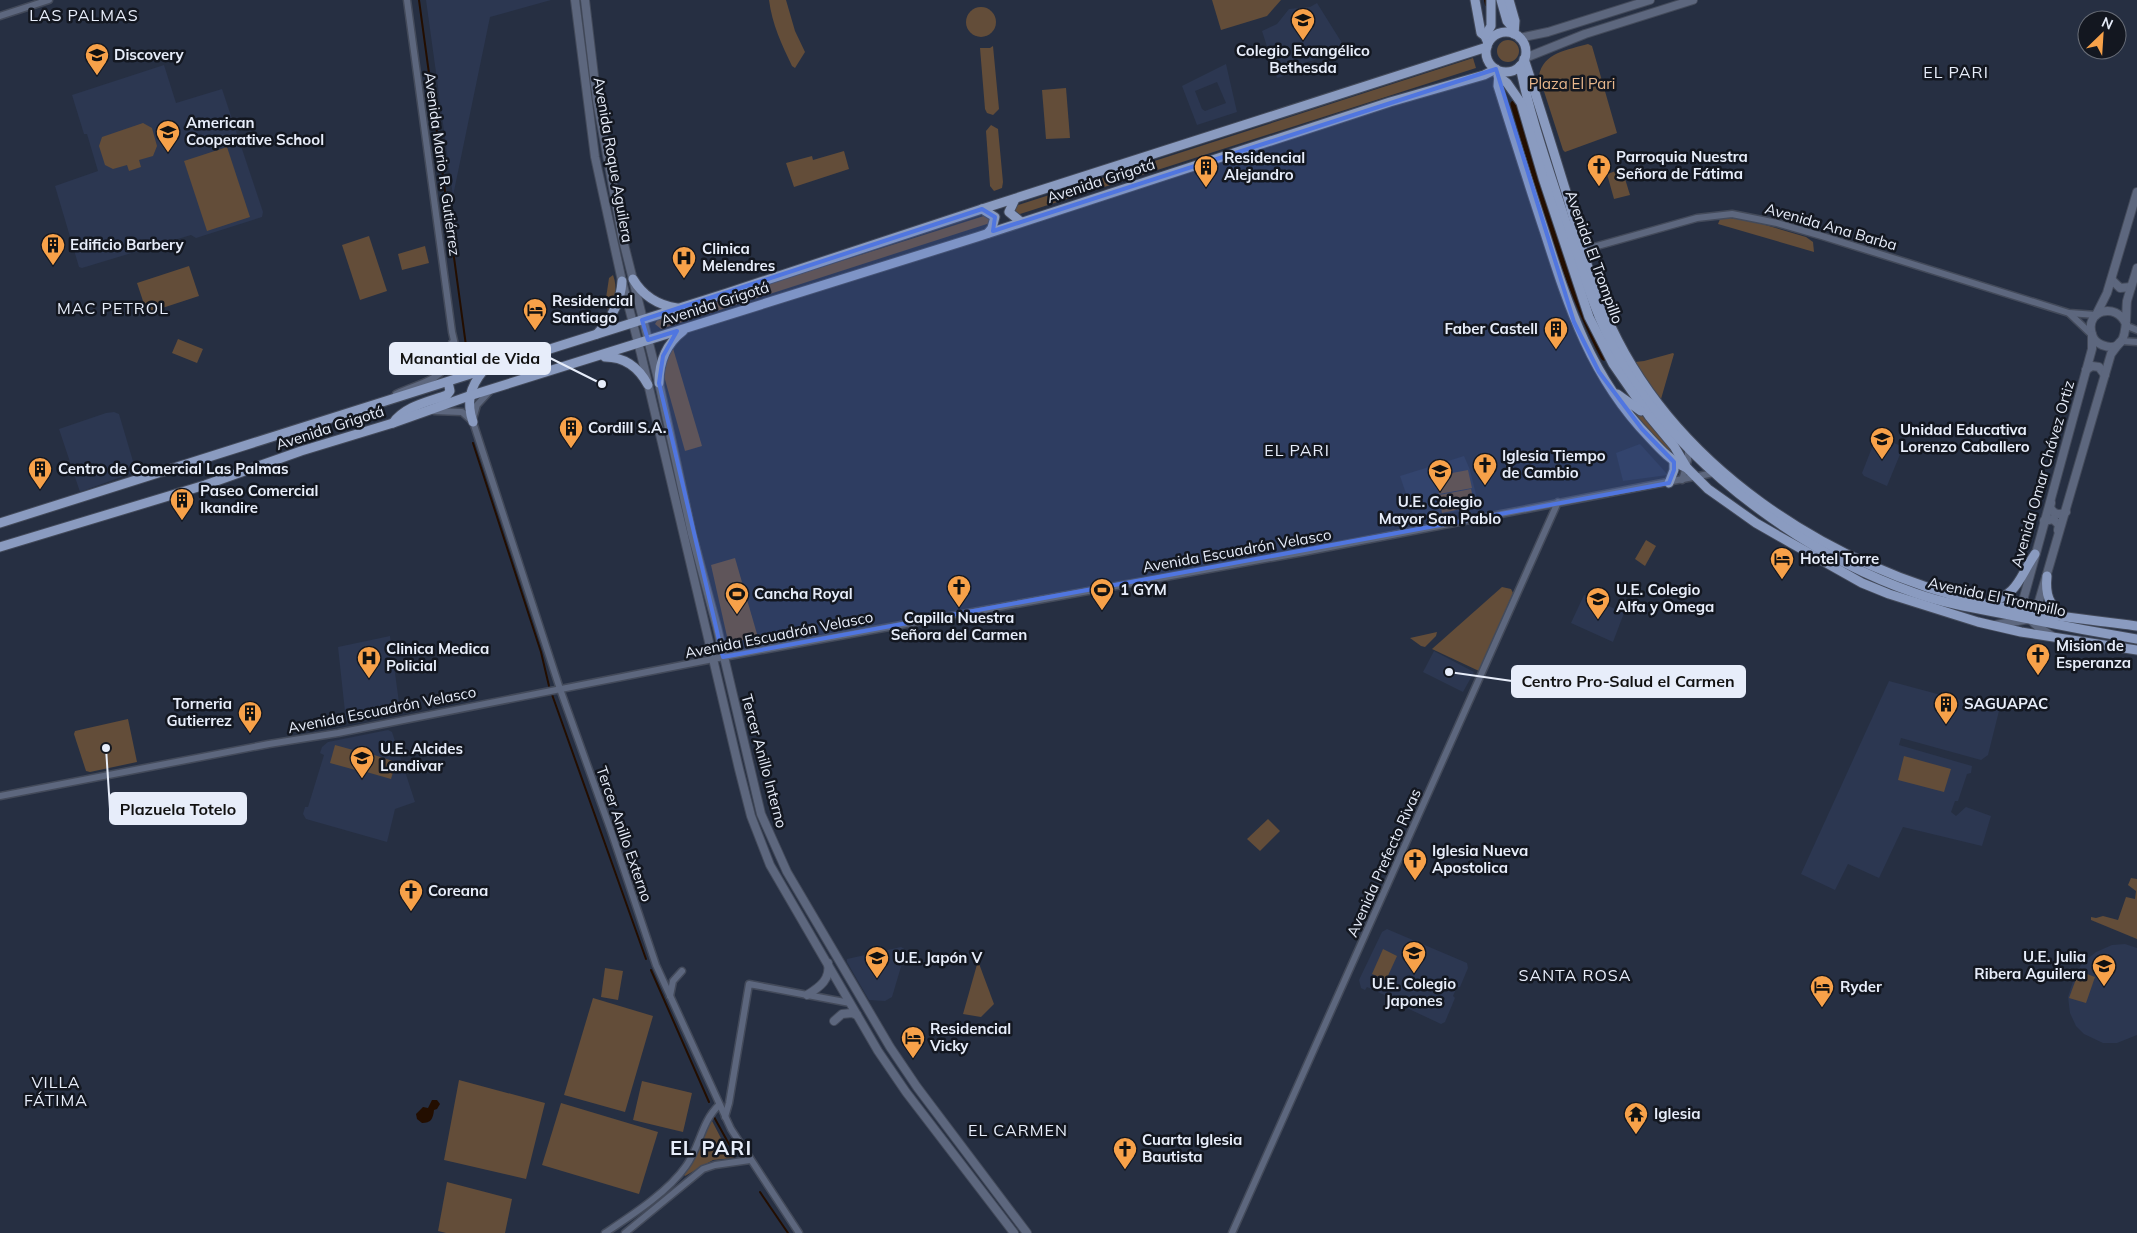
<svg xmlns="http://www.w3.org/2000/svg" width="2137" height="1233" viewBox="0 0 2137 1233" font-family="Mulish,sans-serif">
<rect width="100%" height="100%" fill="#262f42"/>
<g fill="#2c3751" fill-rule="evenodd">
<polygon points="426,0 551,0 490,17 453,196"/>
<polygon points="1317,3 1347,51 1307,62 1308,69 1277,78 1262,31 1277,24 1289,9 1310,7"/>
<path d="M1226 64 1237 112 1197 125 1182 86ZM1217 82 1226 103 1205 111 1202 109 1195 91Z"/>
<polygon points="164,65 176,103 222,89 263,212 262,217 196,238 191,235 82,268 79,267 55,186 98,171 87,134 84,134 72,95"/>
<polygon points="106,413 114,412 119,414 135,468 132,473 80,492 59,429"/>
<polygon points="1877,435 1903,447 1887,486 1864,476 1862,473"/>
<polygon points="1640,444 1668,475 1623,481 1616,453"/>
<polygon points="1464,456 1470,470 1479,507 1415,520 1400,476"/>
<polygon points="1584,595 1624,613 1613,642 1571,623"/>
<polygon points="390,636 400,710 346,721 338,647"/>
<polygon points="1434,651 1474,672 1463,692 1423,672"/>
<polygon points="1889,681 1956,699 2000,707 1988,755 1981,760 1901,738 1899,745 1972,766 1971,773 1967,774 1958,801 1955,801 1951,812 1956,816 1966,807 1991,816 1982,846 1903,827 1879,878 1848,864 1835,890 1801,874"/>
<polygon points="388,730 392,732 415,802 395,809 387,842 306,819 303,814 305,807 308,807 324,755 320,753 322,747 328,742"/>
<polygon points="1387,929 1467,963 1468,968 1460,987 1457,987 1453,996 1455,998 1445,1022 1441,1024 1394,1002 1393,999 1367,987 1365,990 1361,988 1359,980 1382,932"/>
<polygon points="2125,944 2137,948 2137,1035 2117,1043 2103,1043 2084,1034 2076,1026 2070,1013 2068,997 2074,978 2082,963 2096,952 2112,945"/>
<polygon points="901,947 906,950 892,997 885,1001 869,1000 847,962 847,959"/>
</g>
<g fill="#634d39">
<path d="M769 0H786L795 31 805 52 795 68 792 66C782 45 772 24 769 0Z"/>
<polygon points="1212,0 1281,0 1267,16 1221,30"/>
<circle cx="981" cy="22" r="15"/>
<circle cx="1508" cy="51" r="11"/>
<path d="M1588 44 1592 46 1617 133 1565 152 1563 150 1539 76C1543 52 1568 50 1588 44Z"/>
<polygon points="993,46 999,109 993,115 987,113 985,109 980,48 990,48"/>
<polygon points="1473,58 1476,68 1020,214 1015,214 1013,211 1015,206"/>
<polygon points="1066,88 1070,138 1046,139 1042,90"/>
<polygon points="143,123 152,128 157,146 153,156 139,160 141,167 129,171 127,165 113,169 105,165 99,146 102,137"/>
<polygon points="991,125 998,129 1003,182 1002,188 994,191 990,186 986,131"/>
<polygon points="227,147 250,217 207,231 184,161"/>
<polygon points="844,151 849,169 794,187 786,163 812,156 813,160"/>
<polygon points="1622,169 1630,195 1614,199 1607,174"/>
<polygon points="987,215 991,216 990,223 661,329 655,324 658,319"/>
<polygon points="1730,218 1752,221 1806,237 1813,242 1814,252 1718,224 1720,219"/>
<polygon points="369,236 387,291 360,300 342,245"/>
<polygon points="425,246 429,263 402,270 398,254"/>
<polygon points="189,266 199,296 147,313 137,283"/>
<path d="M613 275C618 289 615 299 609 312L605 305 609 278Z"/>
<polygon points="178,339 203,349 197,363 172,353"/>
<polygon points="672,345 702,446 685,451 664,376 664,363"/>
<polygon points="1673,353 1674,354 1661,399 1643,376 1635,362 1644,361"/>
<path d="M1626 402 1647 419 1679 459C1658 444 1640 424 1626 402Z"/>
<polygon points="1468,470 1472,488 1439,494 1436,476"/>
<polygon points="1471,489 1475,506 1442,513 1439,495"/>
<polygon points="1646,540 1656,546 1645,566 1635,559"/>
<polygon points="735,558 757,634 756,637 731,643 728,641 711,565"/>
<polygon points="1502,587 1511,589 1513,593 1479,671 1432,649"/>
<polygon points="1437,632 1436,636 1425,647 1421,646 1410,638"/>
<polygon points="128,719 137,762 90,772 86,771 74,734 75,731"/>
<polygon points="335,745 364,753 359,771 330,763"/>
<polygon points="368,753 396,762 391,779 363,771"/>
<polygon points="1904,756 1951,769 1944,792 1898,780"/>
<polygon points="1268,819 1280,831 1260,851 1247,839"/>
<polygon points="2131,878 2137,879 2137,939 2091,920 2091,917 2096,918 2103,916 2118,920 2126,897 2135,899 2136,891 2128,885"/>
<polygon points="1383,949 1397,956 1386,980 1372,974"/>
<polygon points="978,961 994,1004 981,1017 963,1014"/>
<polygon points="605,968 623,971 618,1000 601,997"/>
<polygon points="2079,971 2095,977 2086,1003 2069,998"/>
<polygon points="593,998 653,1016 625,1112 564,1095"/>
<polygon points="459,1080 545,1103 526,1179 444,1160"/>
<polygon points="642,1081 692,1093 683,1132 633,1120"/>
<polygon points="561,1103 658,1132 639,1194 542,1165"/>
<polygon points="711,1119 723,1142 734,1158 713,1160 685,1176 683,1174 696,1157"/>
<polygon points="447,1182 512,1199 505,1233 446,1233 438,1231"/>
</g>
<path fill="#230e00" d="M432 1100H437L440 1104 437 1109 434 1110C433 1119 431 1123 422 1123L417 1119 416 1114 423 1107 428 1108Z"/>
<g fill="none" stroke-linecap="round" stroke-linejoin="round">
<g stroke="#230e00" stroke-width="2">
<polyline points="419,0 467,353 465,359"/>
<polyline points="1485,0 1486,5"/>
<polyline points="473,443 541,652 549,686 646,959"/>
<polyline points="651,970 709,1102"/>
<polyline points="714,1117 735,1155"/>
<polyline points="760,1192 788,1233"/>
</g>
<path stroke="#230e00" stroke-width="7" d="M1514 104C1540 190 1563 278 1604 357"/>
<g stroke="#434a5a" stroke-width="9">
<g id="tertiary">
<polyline points="407,0 452,332 458,358 463,363 470,366 496,358 523,354"/>
<polyline points="0,16 49,0"/>
<polyline points="1583,250 1697,218 1732,214 1777,223 1822,236 2069,313 2096,315"/>
<polyline points="2070,314 2091,334"/>
<polyline points="2127,326 2137,330"/>
<polyline points="2121,341 2137,342"/>
<path d="M396 394C425 380 449 382 452 343"/>
<polyline points="434,411 462,412 473,422 560,689 611,831 656,965 731,1129 799,1233"/>
<polyline points="473,419 477,405 489,392"/>
<polyline points="1682,480 1688,460 1688,448"/>
<polyline points="0,796 269,744 338,733 713,659 1304,552 1714,473"/>
<polyline points="670,996 673,981 682,971"/>
<polyline points="725,1117 729,1103 749,984 850,1003"/>
<path d="M605 1233C632 1215 668 1192 686 1166 700 1147 701 1122 719 1105"/>
<polyline points="625,1233 703,1169 715,1165 750,1160"/>
<polyline points="1232,1233 1558,502"/>
</g>
</g>
<g stroke="#434a5a" stroke-width="10">
<g id="secondary">
<polyline points="575,0 595,157 622,281 641,354 739,769 751,816 770,865 878,1051 906,1092 1014,1233"/>
<polyline points="585,0 597,101 622,236 659,383 692,534 717,627 761,814 787,872 890,1047 917,1087 1027,1233"/>
<polyline points="1519,38 1548,32 1650,0"/>
<polyline points="1525,58 1585,34 1693,0"/>
<polyline points="2112,280 2120,288 2131,287"/>
<polyline points="2096,315 2107,293 2137,192"/>
<path d="M2126 324C2116 301 2084 311 2092 334 2093 339 2097 343 2102 345 2131 356 2125 316 2127 301 2130 290 2134 279 2137 268"/>
<polyline points="2086,370 2092,366 2099,367 2105,375"/>
<path d="M2051 503 2050 507C2053 514 2059 516 2066 512"/>
<polyline points="2044,521 2053,519 2059,525 2058,530"/>
<polyline points="1995,625 2029,619 2037,608 2111,354 2120,342"/>
<path d="M2052 636C2034 625 2025 619 2024 597L2092 349V335"/>
<path d="M807 995C820 987 831 979 828 963"/>
<polyline points="834,1021 842,1014 852,1013 857,1015"/>
</g>
</g>
<g stroke="#434a5a" stroke-width="11">
<g id="primary">
<polyline points="1475,0 1481,33 1485,36 1488,43"/>
<polyline points="1501,0 1507,21 1514,29"/>
<polyline points="1509,0 1515,21 1514,34"/>
<circle cx="1506" cy="52" r="20"/>
<polyline points="1485,36 1491,26 1491,0"/>
<path d="M1524 59C1539 104 1553 150 1567 195 1578 235 1589 276 1605 313 1670 466 1829 568 1987 604 2036 615 2087 619 2137 626"/>
<path d="M1520 66C1530 117 1548 167 1564 217 1584 276 1602 339 1639 390 1703 479 1811 557 1915 593 1946 604 1978 609 2010 615 2052 624 2094 632 2137 639"/>
<path d="M1499 72 1498 86C1513 134 1528 182 1544 230 1569 308 1591 377 1649 437 1661 450 1671 461 1687 468"/>
<polyline points="1498,76 1507,83 1521,103 1543,178 1589,317 1613,364 1649,416 1674,446 1687,468 1708,489 1756,523 1791,543 1862,583 1889,594 1978,622 2021,632 2137,650"/>
<polyline points="1015,199 1009,212 1021,222"/>
<polyline points="982,209 995,217 992,228 988,233"/>
<path d="M633 279C643 296 657 305 677 308"/>
<path d="M597 334C611 319 621 301 622 281"/>
<path d="M605 357C626 357 639 368 648 385"/>
<path d="M659 383C659 362 666 344 683 331"/>
<polyline points="1617,394 1641,411"/>
<path d="M473 422C466 402 470 387 483 371"/>
<path d="M393 423C405 406 428 402 447 395L450 391 448 382"/>
<polyline points="1669,483 1674,470 1674,462"/>
<polyline points="0,523 727,293 982,209 1487,47"/>
<polyline points="0,547 205,485 301,451 393,423 469,396 977,237 1390,102 1484,75 1496,69"/>
<path d="M2047 576C2045 595 2049 604 2063 617"/>
<path d="M1987 604C2020 592 2017 581 2035 554"/>
</g>
</g>
<use href="#tertiary" stroke="#5d677e" stroke-width="6"/>
<use href="#secondary" stroke="#5d677e" stroke-width="8"/>
<use href="#primary" stroke="#8a9bc0" stroke-width="9"/>
</g>
<path fill="#5076e0" fill-opacity="0.2" stroke="#5076e0" stroke-width="4" stroke-linejoin="round" d="M1496 69 1574 322 1599 372 1642 429 1674 462V470L1669 483 723 657 659 383 663 356 677 331 648 340 642 320 982 209 995 217 993 231Z"/>
<defs>
<g id="school-pin" transform="scale(1.25)"><path d="M0 17L-7.5 6A9.5 9.5 0 1 1 7.5 6Z" fill="#f7a149" stroke="#131720"/><path d="M0-5L7-2L0 1L-7-2ZM-4 1L0 2.5L4 1V4Q0 6-4 4Z" fill="#111"/></g>
<g id="church-pin" transform="scale(1.25)"><path d="M0 17L-7.5 6A9.5 9.5 0 1 1 7.5 6Z" fill="#f7a149" stroke="#131720"/><path d="M-1.2-6h2.4v3.5h3.3v2.4h-3.3V6h-2.4V-.1h-3.3v-2.4h3.3Z" fill="#111"/></g>
<g id="building-pin" transform="scale(1.25)"><path d="M0 17L-7.5 6A9.5 9.5 0 1 1 7.5 6Z" fill="#f7a149" stroke="#131720"/><path d="M-4-6H4V6H1V3H-1V6H-4ZM-2.5-4.3h1.7v1.8h-1.7ZM.8-4.3h1.7v1.8H.8ZM-2.5-1h1.7V.8h-1.7ZM.8-1h1.7V.8H.8Z" fill="#111"/></g>
<g id="hospital-pin" transform="scale(1.25)"><path d="M0 17L-7.5 6A9.5 9.5 0 1 1 7.5 6Z" fill="#f7a149" stroke="#131720"/><path d="M-5-5h3v3.5h4V-5h3V5h-3V1.5h-4V5h-3Z" fill="#111"/></g>
<g id="hotel-pin" transform="scale(1.25)"><path d="M0 17L-7.5 6A9.5 9.5 0 1 1 7.5 6Z" fill="#f7a149" stroke="#131720"/><path d="M-6-4.5h1.5V1H6V5H4.5V3h-9V5H-6ZM-4 0a1.8 1.8 0 1 1 3.6 0ZM.5 0V-2.5h3Q6-2.5 6 0Z" fill="#111"/></g>
<g id="stadium-pin" transform="scale(1.25)"><path d="M0 17L-7.5 6A9.5 9.5 0 1 1 7.5 6Z" fill="#f7a149" stroke="#131720"/><path d="M0-5a6.5 5 0 1 0 0 10a6.5 5 0 1 0 0-10ZM-3.5-1.8h7v3.6h-7Z" fill="#111"/></g>
<g id="temple-pin" transform="scale(1.25)"><path d="M0 17L-7.5 6A9.5 9.5 0 1 1 7.5 6Z" fill="#f7a149" stroke="#131720"/><path d="M0-6L5-2H3V0L6.5 2.5H4V6H1.5V3h-3V6H-4V2.5H-6.5L-3 0V-2H-5Z" fill="#111"/></g>
</defs>
<g fill-rule="evenodd">
<use href="#school-pin" x="1303" y="20"/>
<use href="#school-pin" x="97" y="55"/>
<use href="#school-pin" x="168" y="132"/>
<use href="#church-pin" x="1599" y="166"/>
<use href="#building-pin" x="1206" y="167"/>
<use href="#building-pin" x="53" y="245"/>
<use href="#hospital-pin" x="684" y="258"/>
<use href="#hotel-pin" x="535" y="310"/>
<use href="#building-pin" x="1556" y="329"/>
<use href="#building-pin" x="571" y="428"/>
<use href="#school-pin" x="1882" y="439"/>
<use href="#church-pin" x="1485" y="465"/>
<use href="#building-pin" x="40" y="469"/>
<use href="#school-pin" x="1440" y="471"/>
<use href="#building-pin" x="182" y="500"/>
<use href="#hotel-pin" x="1782" y="559"/>
<use href="#church-pin" x="959" y="587"/>
<use href="#stadium-pin" x="1102" y="590"/>
<use href="#stadium-pin" x="737" y="594"/>
<use href="#school-pin" x="1598" y="599"/>
<use href="#church-pin" x="2038" y="655"/>
<use href="#hospital-pin" x="369" y="658"/>
<use href="#building-pin" x="1946" y="704"/>
<use href="#building-pin" x="250" y="713"/>
<use href="#school-pin" x="362" y="758"/>
<use href="#church-pin" x="1415" y="860"/>
<use href="#church-pin" x="411" y="891"/>
<use href="#school-pin" x="1414" y="953"/>
<use href="#school-pin" x="877" y="958"/>
<use href="#school-pin" x="2104" y="966"/>
<use href="#hotel-pin" x="1822" y="987"/>
<use href="#hotel-pin" x="913" y="1038"/>
<use href="#temple-pin" x="1636" y="1114"/>
<use href="#church-pin" x="1125" y="1149"/>
</g>
<g text-anchor="middle" stroke-width="5" stroke-linejoin="round" paint-order="stroke">
<g font-size="15" font-weight="bold" fill="#e7edfa" stroke="#131720" text-anchor="start">
<text x="1303" y="56" text-anchor="middle">Colegio Evangélico<tspan x="1303" dy="17">Bethesda</tspan></text>
<text x="114" y="60">Discovery</text>
<text x="186" y="128">American<tspan x="186" dy="17">Cooperative School</tspan></text>
<text x="1616" y="162">Parroquia Nuestra<tspan x="1616" dy="17">Señora de Fátima</tspan></text>
<text x="1224" y="163">Residencial<tspan x="1224" dy="17">Alejandro</tspan></text>
<text x="70" y="250">Edificio Barbery</text>
<text x="702" y="254">Clinica<tspan x="702" dy="17">Melendres</tspan></text>
<text x="552" y="306">Residencial<tspan x="552" dy="17">Santiago</tspan></text>
<text x="1538" y="334" text-anchor="end">Faber Castell</text>
<text x="588" y="433">Cordill S.A.</text>
<text x="1900" y="435">Unidad Educativa<tspan x="1900" dy="17">Lorenzo Caballero</tspan></text>
<text x="1502" y="461">Iglesia Tiempo<tspan x="1502" dy="17">de Cambio</tspan></text>
<text x="58" y="474">Centro de Comercial Las Palmas</text>
<text x="200" y="496">Paseo Comercial<tspan x="200" dy="17">Ikandire</tspan></text>
<text x="1440" y="507" text-anchor="middle">U.E. Colegio<tspan x="1440" dy="17">Mayor San Pablo</tspan></text>
<text x="1800" y="564">Hotel Torre</text>
<text x="1120" y="595">1 GYM</text>
<text x="1616" y="595">U.E. Colegio<tspan x="1616" dy="17">Alfa y Omega</tspan></text>
<text x="754" y="599">Cancha Royal</text>
<text x="959" y="623" text-anchor="middle">Capilla Nuestra<tspan x="959" dy="17">Señora del Carmen</tspan></text>
<text x="2056" y="651">Mision de<tspan x="2056" dy="17">Esperanza</tspan></text>
<text x="386" y="654">Clinica Medica<tspan x="386" dy="17">Policial</tspan></text>
<text x="232" y="709" text-anchor="end">Torneria<tspan x="232" dy="17">Gutierrez</tspan></text>
<text x="1964" y="709">SAGUAPAC</text>
<text x="380" y="754">U.E. Alcides<tspan x="380" dy="17">Landivar</tspan></text>
<text x="1432" y="856">Iglesia Nueva<tspan x="1432" dy="17">Apostolica</tspan></text>
<text x="428" y="896">Coreana</text>
<text x="2086" y="962" text-anchor="end">U.E. Julia<tspan x="2086" dy="17">Ribera Aguilera</tspan></text>
<text x="894" y="963">U.E. Japón V</text>
<text x="1414" y="989" text-anchor="middle">U.E. Colegio<tspan x="1414" dy="17">Japones</tspan></text>
<text x="1840" y="992">Ryder</text>
<text x="930" y="1034">Residencial<tspan x="930" dy="17">Vicky</tspan></text>
<text x="1654" y="1119">Iglesia</text>
<text x="1142" y="1145">Cuarta Iglesia<tspan x="1142" dy="17">Bautista</tspan></text>
</g>
<g font-size="15" fill="#e9b88d" stroke="#131720">
<text x="1572" y="89">Plaza El Pari</text>
</g>
<g font-size="15" fill="#e7edfa" stroke="#131720">
<text transform="translate(613 160) rotate(80)" y="5">Avenida Roque Aguilera</text>
<text transform="translate(442 164) rotate(82)" y="5">Avenida Mario R. Gutiérrez</text>
<text transform="translate(1101 181) rotate(-18)" y="5">Avenida Grigotá</text>
<text transform="translate(1831 227) rotate(16)" y="5">Avenida Ana Barba</text>
<text transform="translate(1594 257) rotate(70)" y="5">Avenida El Trompillo</text>
<text transform="translate(715 304) rotate(-18)" y="5">Avenida Grigotá</text>
<text transform="translate(330 428) rotate(-18)" y="5">Avenida Grigotá</text>
<text transform="translate(2043 474) rotate(-74)" y="5">Avenida Omar Chávez Ortiz</text>
<text transform="translate(1237 551) rotate(-10)" y="5">Avenida Escuadrón Velasco</text>
<text transform="translate(1997 597) rotate(12)" y="5">Avenida El Trompillo</text>
<text transform="translate(779 635) rotate(-11)" y="5">Avenida Escuadrón Velasco</text>
<text transform="translate(382 710) rotate(-11)" y="5">Avenida Escuadrón Velasco</text>
<text transform="translate(764 761) rotate(75)" y="5">Tercer Anillo Interno</text>
<text transform="translate(624 834) rotate(71)" y="5">Tercer Anillo Externo</text>
<text transform="translate(1384 863) rotate(-66)" y="5">Avenida Prefecto Rivas</text>
</g>
<g font-size="16" letter-spacing="1" fill="#e7edfa" stroke="#131720">
<text x="84" y="21">LAS PALMAS</text>
<text x="1956" y="78">EL PARI</text>
<text x="113" y="314">MAC PETROL</text>
<text x="1297" y="456">EL PARI</text>
<text x="1575" y="981">SANTA ROSA</text>
<text x="56" y="1088">VILLA<tspan x="56" dy="18">FÁTIMA</tspan></text>
<text x="1018" y="1136">EL CARMEN</text>
</g>
<g font-size="20" font-weight="bold" letter-spacing="1" fill="#e7edfa" stroke="#131720">
<text x="711" y="1155">EL PARI</text>
</g>
</g>
<path fill="none" stroke="#e7edfa" stroke-width="2" d="M602 384L550 358M1449 672L1512 681M106 748L110 809"/>
<g fill="#e7edfa" stroke="#131720" stroke-width="2">
<circle cx="602" cy="384" r="5"/>
<circle cx="1449" cy="672" r="5"/>
<circle cx="106" cy="748" r="5"/>
</g>
<g fill="#e7edfa" stroke="#e7edfa" stroke-width="2">
<rect x="390" y="343" width="160" height="31" rx="5"/>
<rect x="1512" y="666" width="233" height="31" rx="5"/>
<rect x="110" y="793" width="136" height="31" rx="5"/>
</g>
<g font-size="16" text-anchor="middle" font-weight="bold" fill="#111">
<text x="470" y="364">Manantial de Vida</text>
<text x="1628" y="687">Centro Pro-Salud el Carmen</text>
<text x="178" y="815">Plazuela Totelo</text>
</g>
<g transform="translate(2102 35) rotate(25)"><circle r="24" fill="#131720" stroke="#686d77"/>
<path d="M0-4L9 19L0 12L-9 19Z" fill="#f7a149"/>
<text y="-8" font-size="14" font-weight="bold" text-anchor="middle" fill="#e7edfa">N</text>
</g>
</svg>
